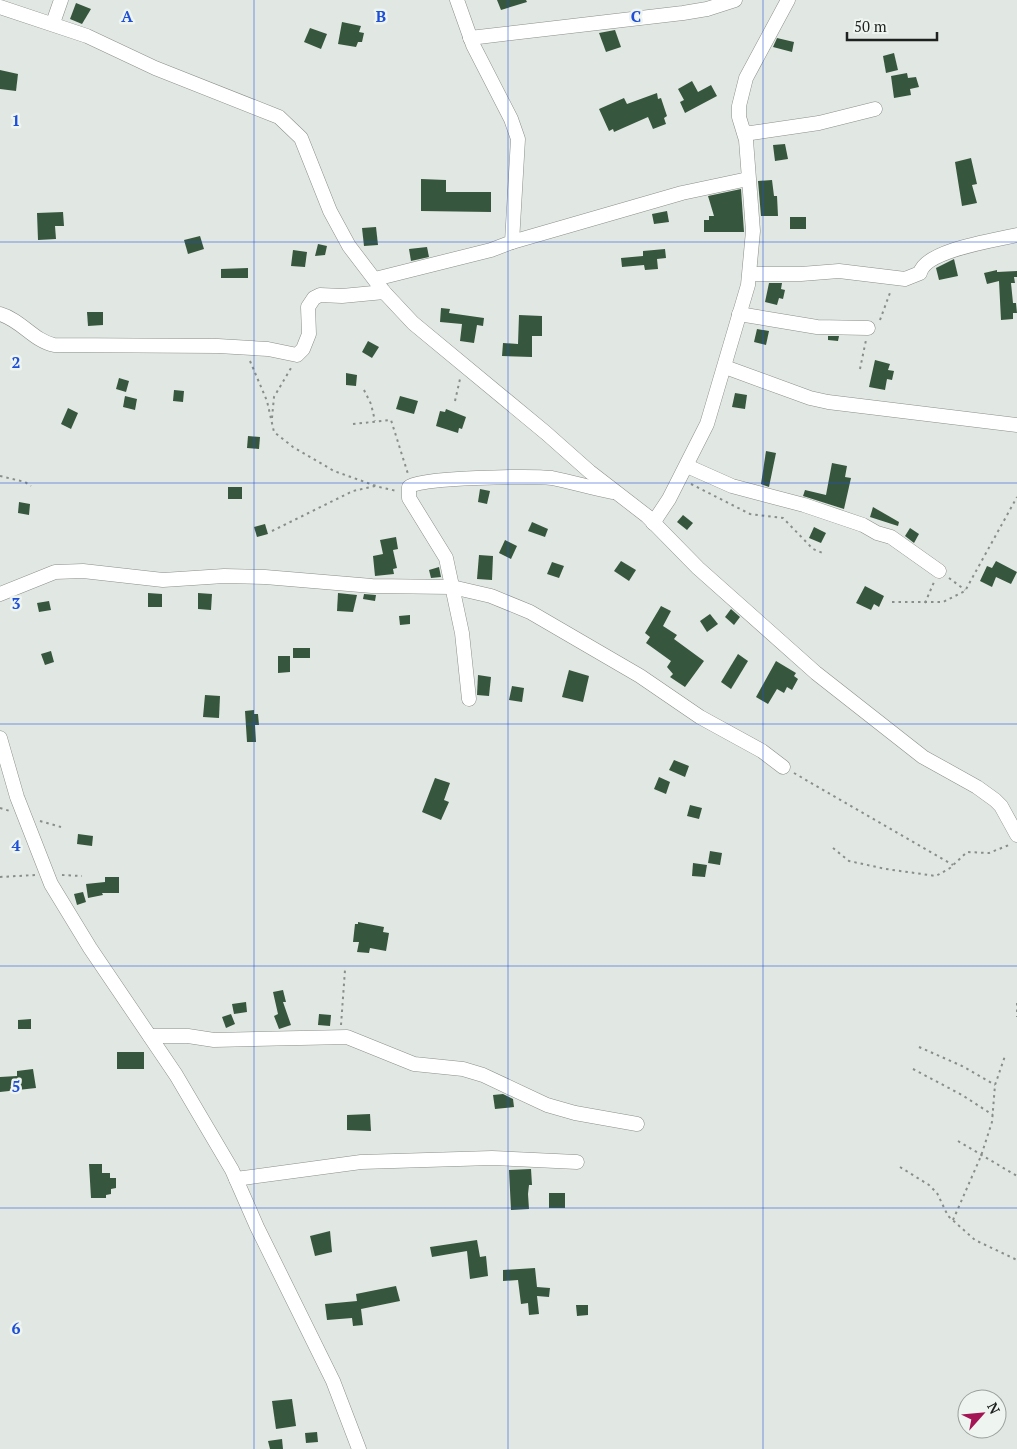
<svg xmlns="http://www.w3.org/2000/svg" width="1017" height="1449" viewBox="0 0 1017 1449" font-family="'PT Serif',serif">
<rect width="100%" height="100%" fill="#e1e7e2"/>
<g fill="#37563e">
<polygon points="497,0 526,0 527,2 501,10"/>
<polygon points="76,3 91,9 82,24 70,19"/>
<polygon points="342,22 361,26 359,32 364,33 362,42 358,42 356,47 338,44"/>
<polygon points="310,28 327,34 321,49 304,42"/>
<polygon points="615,30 621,47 606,52 599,33"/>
<polygon points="777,38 794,42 792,52 773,47"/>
<polygon points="894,53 898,70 886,73 883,56"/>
<polygon points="0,70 18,74 16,91 0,89"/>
<polygon points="907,73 908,78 916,77 919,87 910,89 911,95 894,98 891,76"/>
<polygon points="692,81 698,92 711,85 717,96 685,113 680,102 684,100 678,89"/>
<polygon points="657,93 658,99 661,98 667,116 664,118 666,124 653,129 648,117 614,132 613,129 609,131 599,109 624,98 627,104"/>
<polygon points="785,144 788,159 775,161 773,145"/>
<polygon points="971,158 977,184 972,185 977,203 962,206 955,162"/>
<polygon points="421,179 446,180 446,192 491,192 491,212 421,211"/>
<polygon points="772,180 774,196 777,196 778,216 761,216 758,181"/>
<polygon points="741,189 744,232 704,232 704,220 709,220 709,216 714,216 708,196"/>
<polygon points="667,211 669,222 654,224 652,214"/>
<polygon points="63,212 64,226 55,226 56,239 38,240 37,213"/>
<rect x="790" y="217" width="16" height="12"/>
<polygon points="376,227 378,245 364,246 362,228"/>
<polygon points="200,236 204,249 188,254 184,240"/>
<polygon points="318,244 327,246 325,255 315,256"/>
<polygon points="427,247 429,257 411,261 409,249"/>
<polygon points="665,249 666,258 657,259 658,269 645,270 644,265 622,267 621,258 643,256 643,251"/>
<polygon points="293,250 307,252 305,267 291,266"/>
<polygon points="954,259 958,276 939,280 936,268"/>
<polygon points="248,268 248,278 221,278 221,269"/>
<polygon points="997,270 997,272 1017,271 1017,277 1014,277 1015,283 1011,283 1013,303 1016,303 1017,313 1013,313 1013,319 1001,320 999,281 987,284 984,273"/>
<polygon points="769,283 782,283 781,289 785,290 783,299 779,298 777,305 765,302"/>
<polygon points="441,308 450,309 449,313 484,318 483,326 477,325 474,343 460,341 462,324 440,322"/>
<polygon points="87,312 103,312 103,325 88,326"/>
<polygon points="519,315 542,316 542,336 532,336 532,357 502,356 503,343 518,344"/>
<polygon points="757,329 769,331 766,345 754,342"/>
<polygon points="828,336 839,336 838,341 828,340"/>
<polygon points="368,341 379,347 372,358 362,352"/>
<polygon points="875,360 890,364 888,370 894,371 892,380 887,379 885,390 869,387"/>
<polygon points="346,373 357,375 356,386 346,385"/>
<polygon points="119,378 129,381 126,392 116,389"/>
<polygon points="174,390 184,391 183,402 173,401"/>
<polygon points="735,393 747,395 745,409 732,407"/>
<polygon points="125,396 137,399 135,410 123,407"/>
<polygon points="400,396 418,401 414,414 396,409"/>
<polygon points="68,408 78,413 71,429 61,424"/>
<polygon points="446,409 466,417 462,429 459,428 458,433 436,426 440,411 445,412"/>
<polygon points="248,436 260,437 259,449 247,448"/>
<polygon points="766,451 776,453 769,487 761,484"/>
<polygon points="832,463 847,466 845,477 851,478 844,509 803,496 805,490 826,495"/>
<rect x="228" y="487" width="14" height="12"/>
<polygon points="480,489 490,491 487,504 478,502"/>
<polygon points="19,502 30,504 29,515 18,513"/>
<polygon points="873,507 899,522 898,526 870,517"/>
<polygon points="683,515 693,523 687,530 677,522"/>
<polygon points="532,522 548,529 545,537 528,531"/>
<polygon points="265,524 268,534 257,537 254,527"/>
<polygon points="814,527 826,533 821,543 809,538"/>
<polygon points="910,528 919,534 914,543 905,536"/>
<polygon points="396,537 398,549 393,550 397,568 393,569 394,574 375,576 373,556 383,554 380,540"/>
<polygon points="505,540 517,546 511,559 499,553"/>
<polygon points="479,555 493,556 492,580 477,579"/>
<polygon points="621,561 636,570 629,581 614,571"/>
<polygon points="996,561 1017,572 1011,584 996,577 992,587 980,581 987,566 992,568"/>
<polygon points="552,562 564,566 559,578 547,574"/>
<polygon points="439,567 441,577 431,578 429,570"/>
<polygon points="865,586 884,596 879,607 874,604 871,610 856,603"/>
<polygon points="148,593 162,594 162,607 148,607"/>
<polygon points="198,593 212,594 211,610 198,609"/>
<polygon points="338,593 357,595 353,612 337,611"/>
<polygon points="364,594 376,595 375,601 363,599"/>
<polygon points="49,601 51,610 39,612 37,603"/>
<polygon points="661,606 671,611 663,626 677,635 674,639 704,661 685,687 670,677 673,674 667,667 671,661 646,643 650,637 645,633"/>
<polygon points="731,609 740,617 734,625 725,617"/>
<polygon points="710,614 718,624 707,632 700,621"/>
<polygon points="410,615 410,624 400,625 399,616"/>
<rect x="293" y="648" width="17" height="10"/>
<polygon points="51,651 54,662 45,665 41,654"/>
<polygon points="738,654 748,661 731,689 721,682"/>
<polygon points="278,656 290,656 290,672 278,673"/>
<polygon points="776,661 796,673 794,676 798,679 792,690 787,687 784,693 777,689 768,704 756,697"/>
<polygon points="569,670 589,676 583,702 562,697"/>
<polygon points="478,675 491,677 489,696 477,695"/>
<polygon points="512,686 524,688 522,702 509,700"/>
<polygon points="205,695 220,696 219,718 203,717"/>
<polygon points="254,710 254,714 258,714 259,725 255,725 256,742 247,742 245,711"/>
<polygon points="674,760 689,766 685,777 669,770"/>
<polygon points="659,777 670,782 666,794 654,789"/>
<polygon points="435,778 450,783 444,800 449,802 441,820 422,812"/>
<polygon points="690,805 702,808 699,819 687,816"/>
<polygon points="78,834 93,836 92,846 77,844"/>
<polygon points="710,851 722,853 720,865 708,863"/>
<polygon points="693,863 707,865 705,877 692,876"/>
<polygon points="105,877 119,877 119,893 102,893 103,895 88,898 86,884 105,882"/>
<polygon points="83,892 86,902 77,905 74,894"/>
<polygon points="358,922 384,927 383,932 389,933 386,951 370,948 369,953 357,952 359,942 353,942 355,924 358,924"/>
<polygon points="283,990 286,1002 283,1002 291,1025 279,1029 274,1016 278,1014 273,992"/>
<polygon points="246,1002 247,1012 234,1014 232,1004"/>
<polygon points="231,1014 235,1024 226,1028 222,1017"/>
<polygon points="319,1014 331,1015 330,1026 318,1025"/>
<polygon points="31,1019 31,1029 18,1029 18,1020"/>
<rect x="117" y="1052" width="27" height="17"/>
<polygon points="33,1069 36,1088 0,1092 0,1077 17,1076 17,1071"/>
<polygon points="503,1094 513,1099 514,1107 495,1109 493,1095"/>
<polygon points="370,1114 371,1131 347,1130 347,1115"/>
<polygon points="89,1164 102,1164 102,1173 110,1173 110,1178 116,1178 116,1188 111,1189 111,1194 106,1195 106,1198 91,1198"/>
<polygon points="531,1169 532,1185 529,1185 528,1194 529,1209 511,1210 509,1170"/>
<rect x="549" y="1193" width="16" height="15"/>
<polygon points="330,1231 332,1252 315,1256 310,1236"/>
<polygon points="477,1240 480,1257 486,1256 488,1276 470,1279 467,1251 432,1257 430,1247"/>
<polygon points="535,1268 537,1287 550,1288 549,1297 537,1296 539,1314 529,1315 528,1303 521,1304 518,1280 503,1281 503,1270"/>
<polygon points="396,1286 400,1301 361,1309 363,1325 353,1326 352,1318 327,1320 325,1304 357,1301 356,1294"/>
<polygon points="576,1305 588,1305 588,1315 577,1316"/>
<polygon points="292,1399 296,1426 276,1429 272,1401"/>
<polygon points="317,1432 318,1442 306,1443 305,1433"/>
<polygon points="282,1439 283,1449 270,1449 268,1441"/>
</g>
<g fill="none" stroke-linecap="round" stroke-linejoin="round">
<g stroke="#8a8f8a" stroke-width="15">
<g id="minor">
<polyline points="0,7 87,36 155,68 279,117 301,138 330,211 349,246 384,292 413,323 546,433 590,472 647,516 698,568 816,673 923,757 977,787 995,800 1001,806 1017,835"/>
<polyline points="53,23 61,0"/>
<polyline points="470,38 683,13 707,9 735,0"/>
<polyline points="744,132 751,133 819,123 875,109"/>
<polyline points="512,242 682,193 748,179"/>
<path d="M750 274H801L839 271 905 279 920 273C925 250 996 240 1017 235"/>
<polyline points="375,279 491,250 512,242 518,139 511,119 473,45 457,0"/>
<path d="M0 314C21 320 34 341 54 345L218 346 268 349 297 355 303 349 309 334 308 307 314 298 320 295 342 296 384 292"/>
<polyline points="739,314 817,327 868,328"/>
<polyline points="725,367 810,398 828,402 1017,425"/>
<polyline points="687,466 732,486 804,505 863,525 877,533 891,537 939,571"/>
<polyline points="653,523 669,499 707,424 748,285 753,231 746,140 739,117 739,106 746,78 788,0"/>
<polyline points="0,594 55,572 83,571 163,580 224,576 265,577 372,586 452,587 491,596 530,612 640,676 700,717 762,751 783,767"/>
<path d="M469 699 462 633 446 558 409 498V487C417 477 534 476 552 478 572 482 592 488 612 492"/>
<polyline points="0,738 17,797 51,884 90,948 176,1075 232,1170 257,1227 333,1381 359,1449"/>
<polyline points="150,1036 188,1036 214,1040 347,1037 414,1064 463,1069 483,1075 547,1105 575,1113 637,1124"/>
<polyline points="236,1179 361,1162 492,1158 577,1162"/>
</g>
</g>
<g stroke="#8a8e8b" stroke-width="2" stroke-dasharray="2.5 4" stroke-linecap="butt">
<polyline points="880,320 891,290"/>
<polyline points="250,361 267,401 274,432 293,447 334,471 379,487 397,491"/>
<polyline points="860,369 866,340"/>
<polyline points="364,390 371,404 375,421"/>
<polyline points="455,401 460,379"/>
<polyline points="272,418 274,397 291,368"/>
<polyline points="353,424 391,420 408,474"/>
<polyline points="0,476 25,482 31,486"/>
<polyline points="691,484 750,514 783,518 813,549 825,554"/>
<polyline points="272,531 353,491 375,486"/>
<polyline points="949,578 965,590"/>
<polyline points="892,602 943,602 965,591 1017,497"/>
<polyline points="925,603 934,582"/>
<polyline points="794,773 953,865"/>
<polyline points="0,808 10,811"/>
<polyline points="40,821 61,827"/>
<polyline points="833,848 849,861 886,869 936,876 950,868 967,852 989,853 1009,845"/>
<polyline points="62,875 82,876"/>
<polyline points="0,877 35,875"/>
<polyline points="1017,1003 1017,1017"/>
<polyline points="341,1025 345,970"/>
<polyline points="919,1047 962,1066 995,1085"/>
<polyline points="913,1069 962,1095 993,1115"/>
<polyline points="958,1141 1017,1176"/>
<polyline points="900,1167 929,1185 937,1193 948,1216 975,1240 1017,1260"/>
<polyline points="953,1220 981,1156 992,1122 995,1085 1005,1056"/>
</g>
<use href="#minor" stroke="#fff" stroke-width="14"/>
</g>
<path fill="none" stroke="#1d4ed8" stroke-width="1" stroke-opacity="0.55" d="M254 0V1449M508 0V1449M763 0V1449M0 242H1017M0 483H1017M0 724H1017M0 966H1017M0 1208H1017"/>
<g font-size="16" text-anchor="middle" font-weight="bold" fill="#1d4ed8" stroke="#eef4ef" stroke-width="5" stroke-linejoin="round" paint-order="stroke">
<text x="127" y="22">A</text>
<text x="381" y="22">B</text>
<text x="636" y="22">C</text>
<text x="16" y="126">1</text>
<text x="16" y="368">2</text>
<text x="16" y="609">3</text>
<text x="16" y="851">4</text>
<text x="16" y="1092">5</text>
<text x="16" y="1334">6</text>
</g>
<g transform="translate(982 1414) rotate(63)"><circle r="24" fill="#eef4ef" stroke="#9ba09c"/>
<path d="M0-4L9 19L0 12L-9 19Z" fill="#a41455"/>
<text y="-8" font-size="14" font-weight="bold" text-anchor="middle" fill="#1f2120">N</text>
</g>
<path d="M847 32v8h90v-8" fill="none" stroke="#1f2120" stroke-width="2.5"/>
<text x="854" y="32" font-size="15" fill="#1f2120" stroke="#eef4ef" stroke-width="4" paint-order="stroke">50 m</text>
</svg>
